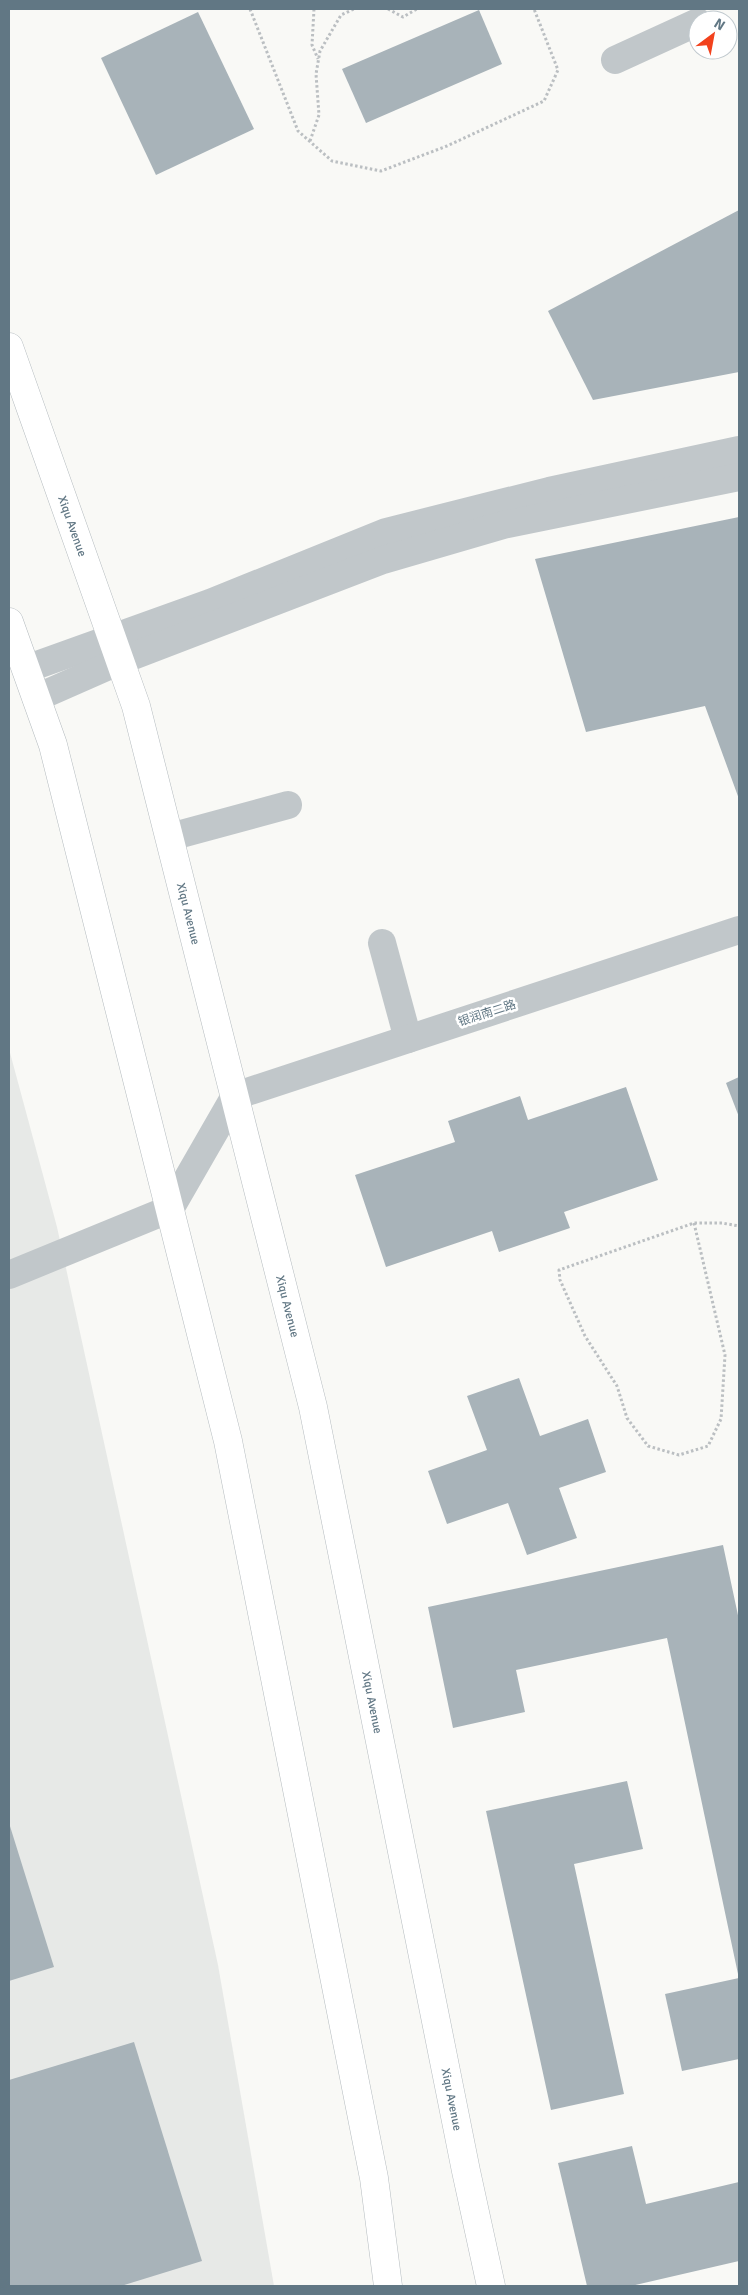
<svg xmlns="http://www.w3.org/2000/svg" width="748" height="2295" viewBox="0 0 748 2295" font-family="Signika,'Noto Sans SC',sans-serif">
<rect width="100%" height="100%" fill="#f9f9f6"/>
<polygon fill="#e7e9e7" points="9,1049 57,1227 218,1965 274,2286 9,2286"/>
<g fill="#a8b3b9">
<polygon points="479,10 502,64 366,123 342,69"/>
<polygon points="198,12 254,129 156,175 101,58"/>
<polygon points="739,210 739,372 593,400 548,311"/>
<polygon points="739,517 739,799 705,706 586,732 535,559"/>
<polygon points="739,1077 739,1117 726,1083"/>
<polygon points="626,1087 658,1180 564,1212 570,1228 499,1252 492,1231 386,1267 355,1175 455,1142 448,1121 520,1096 528,1120"/>
<polygon points="519,1378 540,1436 588,1419 606,1472 559,1488 577,1538 527,1555 508,1503 447,1524 428,1471 487,1450 467,1396"/>
<polygon points="723,1545 739,1620 738,1974 667,1638 516,1670 525,1712 453,1728 428,1607"/>
<polygon points="627,1781 643,1849 574,1864 624,2094 551,2110 486,1811"/>
<polygon points="9,1823 54,1967 9,1981"/>
<polygon points="739,1978 739,2059 682,2071 665,1994"/>
<polygon points="134,2042 202,2261 121,2286 9,2286 9,2080"/>
<polygon points="632,2146 646,2204 739,2182 739,2261 631,2286 587,2286 558,2163"/>
</g>
<g fill="none" stroke-linecap="round" stroke-linejoin="round">
<g stroke="#b4bbbf" stroke-width="29">
<g id="major">
<path id="s1" d="M9 347 136 706 313 1407 466 2171 491 2286"/>
<polyline points="9,622 53,745 228,1441 374,2178 388,2286"/>
</g>
</g>
<g stroke="#bbbfc2" stroke-width="3" stroke-dasharray="2.5 2.5" stroke-linecap="butt">
<polyline points="250,9 298,131 332,161 381,171 447,146 544,101 558,70 534,9"/>
<polyline points="314,9 312,45 318,59"/>
<polyline points="388,9 403,17 417,9"/>
<polyline points="310,141 319,115 316,74 320,51 341,15 354,9"/>
<polyline points="694,1223 725,1355 721,1419 708,1446 679,1455 648,1446 627,1418 617,1386 585,1336 560,1280 559,1270 694,1223 722,1223 739,1226"/>
</g>
<g stroke="#c1c7ca" stroke-width="28">
<polyline points="615,60 698,22"/>
<polyline points="26,669 210,603 386,532 549,491 739,450"/>
<polyline points="36,698 120,661 383,560 503,525 739,477"/>
<polyline points="170,837 288,805"/>
<polyline points="382,943 408,1039"/>
<polyline points="9,1275 170,1209 235,1096 739,930"/>
</g>
<use href="#major" stroke="#fff" stroke-width="28"/>
</g>
<g text-anchor="middle" stroke-width="5" stroke-linejoin="round" paint-order="stroke">
<g font-size="12" fill="#617784" stroke="#fff">
<text dy="4" stroke="none"><textPath href="#s1" startOffset="190">Xiqu Avenue</textPath></text>
<text dy="4" stroke="none"><textPath href="#s1" startOffset="595">Xiqu Avenue</textPath></text>
<text transform="translate(487 1013) rotate(-18)" y="4">银润南二路</text>
<text dy="4" stroke="none"><textPath href="#s1" startOffset="1000">Xiqu Avenue</textPath></text>
<text dy="4" stroke="none"><textPath href="#s1" startOffset="1405">Xiqu Avenue</textPath></text>
<text dy="4" stroke="none"><textPath href="#s1" startOffset="1810">Xiqu Avenue</textPath></text>
</g>
</g>
<rect width="748" height="2295" fill="none" stroke="#617784" stroke-width="20"/>
<g transform="translate(713 35) rotate(32)"><circle r="24" fill="#ffffff" stroke="#c0c9ce"/>
<path d="M0-4L9 19L0 12L-9 19Z" fill="#f2421d"/>
<text y="-8" font-size="14" font-weight="bold" text-anchor="middle" fill="#617784">N</text>
</g>
</svg>
